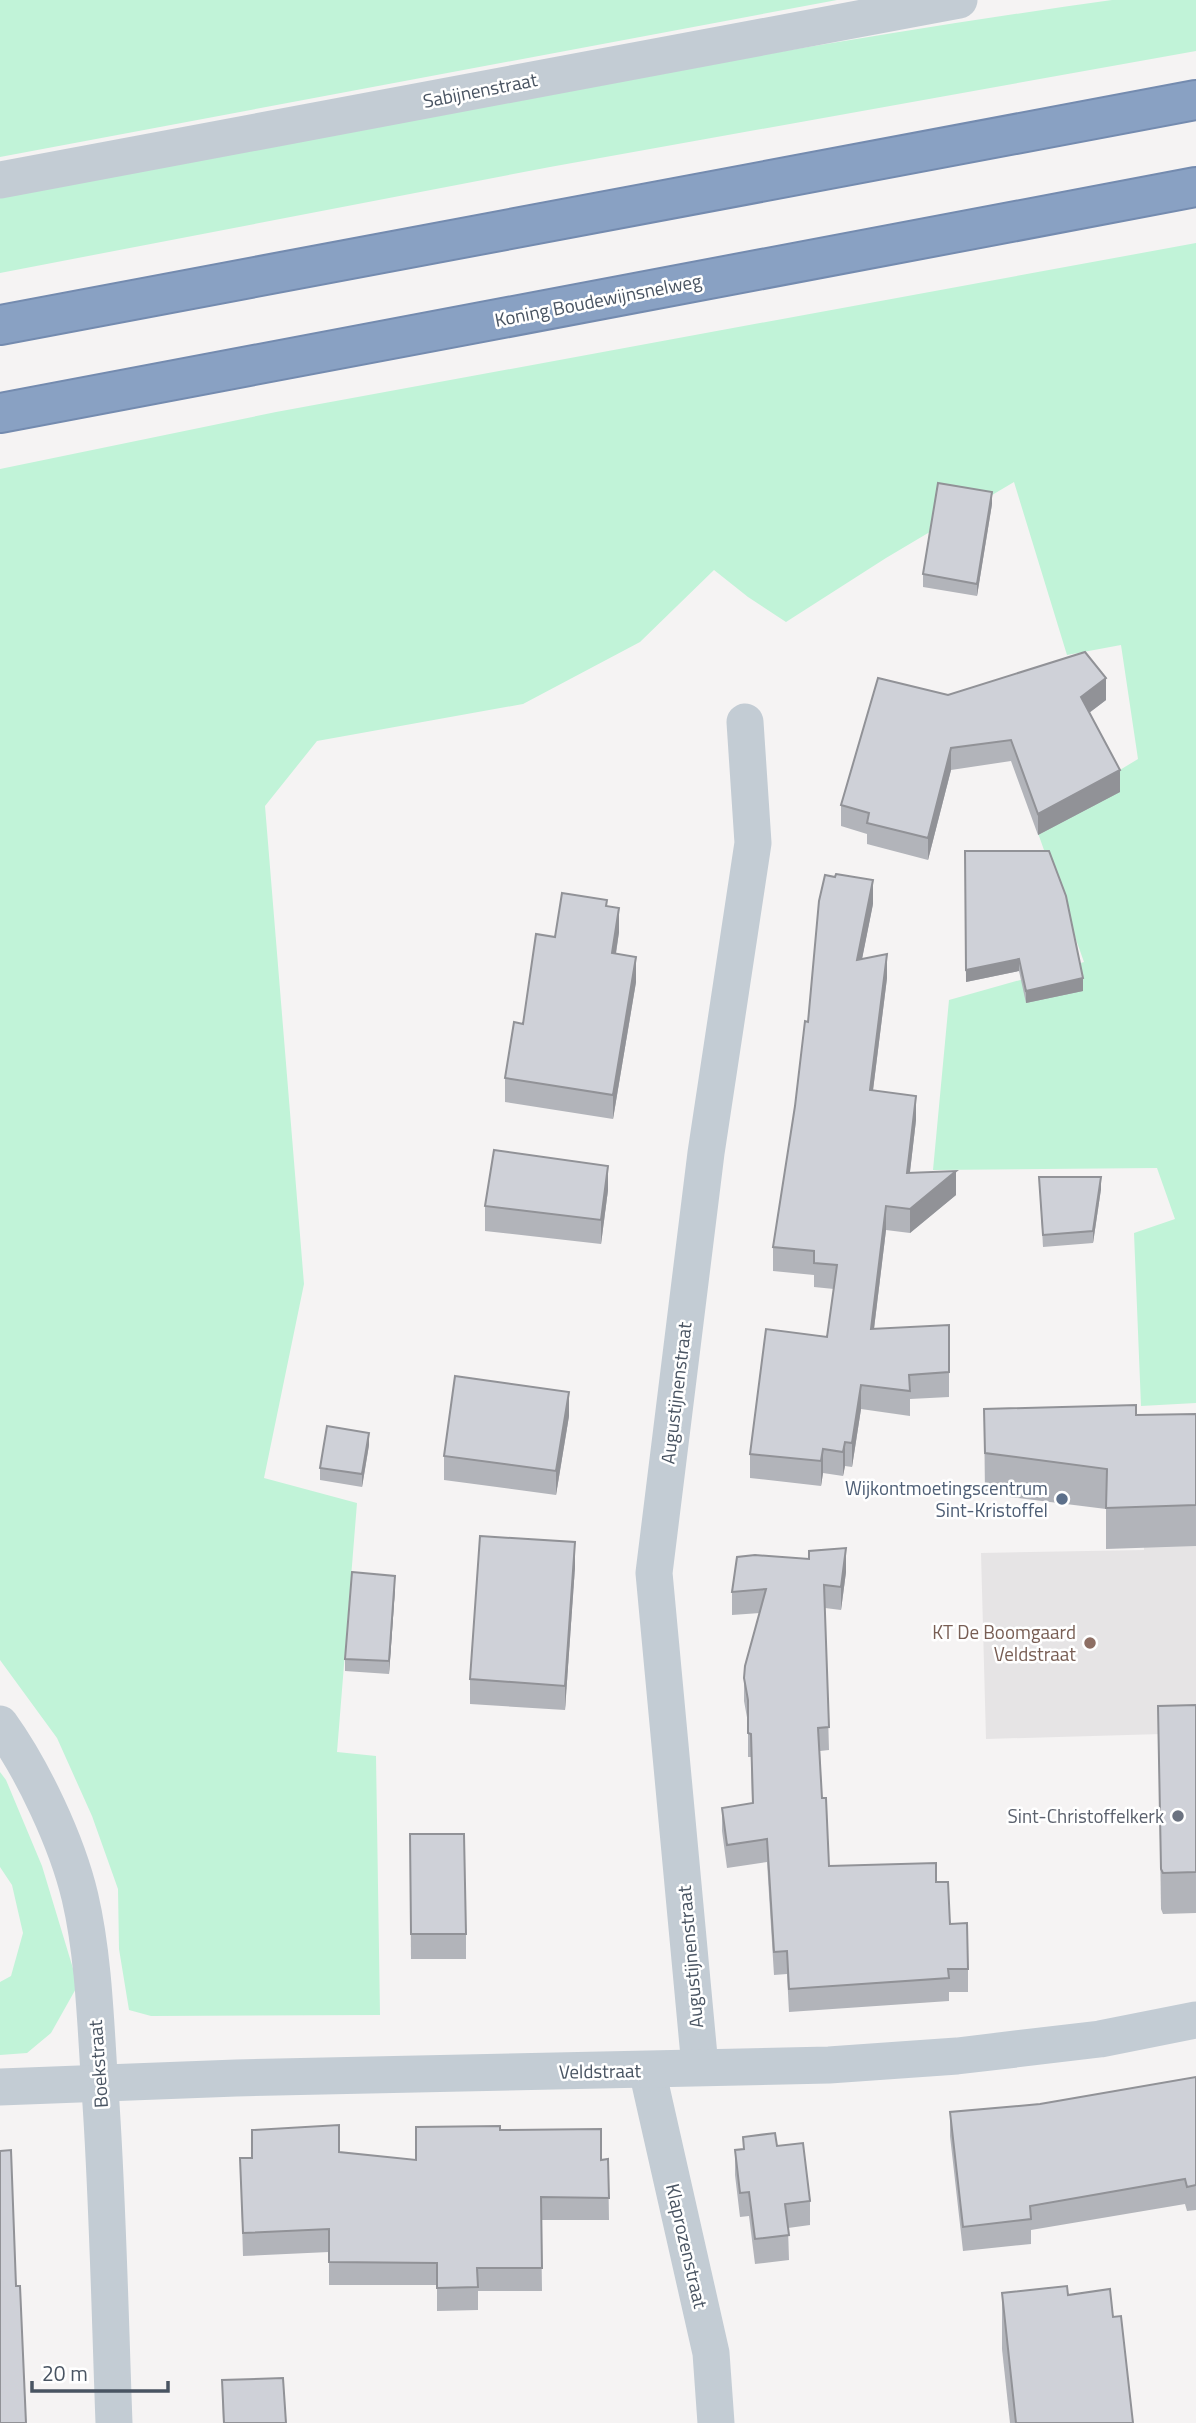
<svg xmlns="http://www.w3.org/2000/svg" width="1196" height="2423" viewBox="0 0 1196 2423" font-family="'Titillium Web',sans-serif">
<rect width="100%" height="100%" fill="#f5f3f3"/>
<polygon fill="#e6e4e5" points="1196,1418 1196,1733 986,1739 981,1553 1144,1550 1141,1421"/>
<g fill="#c1f3d8">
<polygon points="0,0 837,0 0,157"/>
<path d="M1112 0H1196V51L550 167 0 273V197C370 127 739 52 1112 0Z"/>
<polygon points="1196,243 1196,1403 1141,1406 1134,1233 1175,1219 1157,1168 933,1170 949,1000 1084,962 1034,822 1138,759 1121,645 1067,655 1014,482 886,558 786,622 748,597 714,570 640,642 523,704 317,741 265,806 304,1284 264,1478 357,1503 337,1752 376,1756 380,2015 151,2016 129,2010 119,1949 118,1889 92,1816 57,1738 0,1660 0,469 276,412"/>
<polygon points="0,1772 6,1780 42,1866 78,1985 51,2033 27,2053 0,2055 0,1982 11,1976 23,1933 12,1885 0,1867"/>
</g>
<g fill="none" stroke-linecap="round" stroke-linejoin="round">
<g stroke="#748baf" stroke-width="42">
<g id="highway">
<polyline points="0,325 1196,100"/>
<polyline points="0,413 1196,187"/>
</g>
</g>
<g stroke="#c3ccd4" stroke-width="37">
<polyline points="0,180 959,0"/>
<path d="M0 1724C33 1770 67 1842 80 1897 95 1961 96 2038 101 2104 108 2210 110 2316 114 2423"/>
<polyline points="700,2067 654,1573 706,1153 753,843 745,722"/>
<polyline points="647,2070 711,2353 716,2423"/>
<polyline points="0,2087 236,2078 829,2065 957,2056 1100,2039 1196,2020"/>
</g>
<use href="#highway" stroke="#89a1c3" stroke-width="38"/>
</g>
<g fill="#b2b4ba">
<polygon points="992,504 977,596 923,587 923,574"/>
<polygon points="948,695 1106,700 1089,713 1120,792 1038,835 1011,761 951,770 928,860 867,844 867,834 841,826 841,805"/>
<polygon points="965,851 1083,991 1026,1003 1019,971 966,982"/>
<polygon points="873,904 862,959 887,978 873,1090 916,1120 910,1172 956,1195 910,1233 886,1230 874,1329 949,1325 949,1397 910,1399 910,1416 861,1409 852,1467 845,1466 843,1476 823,1473 821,1486 750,1478 750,1454 827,1337 834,1289 814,1287 814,1275 773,1271 773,1247 808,1022"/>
<polygon points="607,906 619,932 616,954 636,982 613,1119 505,1102 505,1078 555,937"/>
<polygon points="1039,1177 1101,1189 1093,1243 1043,1247"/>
<polygon points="608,1190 601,1244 485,1231 485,1206"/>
<polygon points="984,1409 1136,1415 1196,1414 1196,1546 1106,1549 1106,1509 985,1494"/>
<polygon points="569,1416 556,1495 444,1480 444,1456"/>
<polygon points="369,1445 362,1487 320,1480 320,1468"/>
<polygon points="575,1567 565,1710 470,1704 470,1679"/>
<polygon points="846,1572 841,1610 825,1608 829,1750 820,1751 822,1798 829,1866 936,1882 950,1924 968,1969 968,1992 949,1992 949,2001 789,2012 787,1974 774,1975 767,1862 727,1868 722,1831 722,1808 752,1803 751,1757 748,1757 748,1723 744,1701 744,1678 760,1613 732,1615 732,1592"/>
<polygon points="395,1589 389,1674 345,1671 345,1659"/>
<polygon points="1196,1705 1196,1913 1163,1914 1161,1909 1158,1706"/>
<polygon points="410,1834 466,1934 466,1959 411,1959"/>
<polygon points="1196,2077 1196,2210 1187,2211 1185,2204 1031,2230 1031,2244 963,2251 950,2136 950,2112 1040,2104"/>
<polygon points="500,2130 601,2160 608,2159 609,2220 541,2220 542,2291 478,2291 478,2310 437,2311 437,2285 329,2285 329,2252 243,2256 240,2158 339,2152 416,2160"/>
<polygon points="743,2137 777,2146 810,2201 810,2225 788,2228 789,2260 755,2264 749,2216 740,2217 735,2175 735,2150 743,2149"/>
<polygon points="1002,2293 1068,2295 1113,2317 1133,2423 1010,2423 1002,2349"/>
<polygon points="222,2380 286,2423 223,2423"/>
</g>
<g fill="#919297">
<polygon points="992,492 992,504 977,596 977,584"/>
<polygon points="1106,678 1106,700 1081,719 1081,697"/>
<polygon points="951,748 951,770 928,860 928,838"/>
<polygon points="1120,770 1120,792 1038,835 1038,814"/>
<polygon points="873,880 873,904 857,984 857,960"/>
<polygon points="619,908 619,932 612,978 612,953"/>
<polygon points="887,954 887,978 870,1114 870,1090"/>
<polygon points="636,957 636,982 613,1119 613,1095"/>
<polygon points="1019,959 1019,971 966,982 966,970"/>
<polygon points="1083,978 1083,991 1026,1003 1026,991"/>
<polygon points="916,1096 916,1120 907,1197 907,1173"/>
<polygon points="608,1166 608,1190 601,1244 601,1220"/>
<polygon points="956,1171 956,1195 910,1233 910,1209"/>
<polygon points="1101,1177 1101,1189 1093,1243 1093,1231"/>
<polygon points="886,1206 886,1230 871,1353 871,1329"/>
<polygon points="861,1385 861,1409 852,1467 852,1443"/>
<polygon points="569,1392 569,1416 556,1495 556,1471"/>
<polygon points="369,1433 369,1445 362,1487 362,1474"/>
<polygon points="845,1442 845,1466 843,1476 843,1452"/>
<polygon points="823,1449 823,1473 821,1486 821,1461"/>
<polygon points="575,1542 575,1567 565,1710 565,1686"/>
<polygon points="846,1548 846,1572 841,1610 841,1587"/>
<polygon points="395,1576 395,1589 389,1674 389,1661"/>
</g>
<g fill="#cfd1d8" stroke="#919297" stroke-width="2">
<polygon points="938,483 992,492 977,584 923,574"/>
<polygon points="1085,652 1106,678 1081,697 1120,770 1038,814 1011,740 951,748 928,838 867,823 869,813 841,805 878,678 948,695"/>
<polygon points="965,851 1049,851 1066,896 1083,978 1026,991 1019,959 966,970"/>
<polygon points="836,874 873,880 857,960 887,954 870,1090 916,1096 907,1173 956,1171 910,1209 886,1206 871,1329 949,1325 949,1372 909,1375 910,1391 861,1385 852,1443 845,1442 843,1452 823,1449 821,1461 750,1454 766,1329 827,1337 837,1265 814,1263 814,1251 773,1247 795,1106 805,1021 808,1022 819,901 825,875 835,877"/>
<polygon points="562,893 607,900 606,906 619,908 612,953 636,957 613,1095 505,1078 514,1022 523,1024 536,934 555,937"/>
<polygon points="494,1150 608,1166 601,1220 485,1206"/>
<polygon points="1039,1177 1101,1177 1093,1231 1043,1235"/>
<polygon points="455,1376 569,1392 556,1471 444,1456"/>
<polygon points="1136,1405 1136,1415 1196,1414 1196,1505 1106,1508 1107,1469 985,1453 984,1409"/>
<polygon points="327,1426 369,1433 362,1474 320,1468"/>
<polygon points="480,1536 575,1542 565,1686 470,1679"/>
<polygon points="846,1548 841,1587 824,1585 829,1727 818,1728 822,1798 826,1798 829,1866 936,1863 936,1882 948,1882 950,1924 967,1923 968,1969 948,1969 949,1978 789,1989 787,1951 774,1952 767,1839 727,1845 722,1808 753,1803 751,1734 748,1733 748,1700 744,1678 745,1666 766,1589 732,1592 737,1557 755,1555 809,1559 809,1551"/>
<polygon points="352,1572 395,1576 389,1661 345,1659"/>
<polygon points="1196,1705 1196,1872 1163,1873 1161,1869 1158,1706"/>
<polygon points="410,1834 464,1834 466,1934 411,1934"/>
<polygon points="1196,2077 1196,2185 1187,2187 1185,2179 1030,2206 1031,2219 963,2227 950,2112 1040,2104"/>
<polygon points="339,2125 339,2152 416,2160 416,2127 500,2126 500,2130 601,2129 601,2160 608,2159 609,2198 541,2197 542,2268 477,2268 478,2287 437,2288 437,2263 329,2262 329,2229 243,2233 240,2158 252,2158 252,2130"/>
<polygon points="775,2133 777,2146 803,2143 810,2201 785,2204 789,2235 755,2239 749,2192 740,2193 735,2150 744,2149 743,2137"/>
<polygon points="11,2150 16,2286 20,2286 26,2423 0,2423 0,2151"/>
<polygon points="1067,2286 1068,2295 1110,2289 1113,2317 1121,2316 1133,2423 1016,2423 1002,2293"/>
<polygon points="283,2378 286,2423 224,2423 222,2380"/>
</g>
<circle fill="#5c6f8a" stroke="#fff" stroke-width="2.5" cx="1062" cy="1499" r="7"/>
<circle fill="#8d6e63" stroke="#fff" stroke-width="2.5" cx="1090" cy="1643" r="7"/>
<circle fill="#6b7280" stroke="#fff" stroke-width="2.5" cx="1178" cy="1816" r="7"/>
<g text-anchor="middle" stroke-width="5" stroke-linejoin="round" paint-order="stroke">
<g font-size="19" fill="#495462" stroke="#fff">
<text transform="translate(480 90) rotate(-11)" y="7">Sabijnenstraat</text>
<text transform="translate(598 300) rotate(-11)" y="7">Koning Boudewijnsnelweg</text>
<text transform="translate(676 1393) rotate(-83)" y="7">Augustijnenstraat</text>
<text transform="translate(690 1957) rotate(-95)" y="7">Augustijnenstraat</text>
<text transform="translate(98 2064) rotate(-94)" y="7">Boekstraat</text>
<text transform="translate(600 2071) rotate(-1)" y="7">Veldstraat</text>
<text transform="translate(687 2246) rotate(77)" y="7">Klaprozenstraat</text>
</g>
<g font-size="19" fill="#4e5e75" stroke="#fff" text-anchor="end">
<text x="1048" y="1495">Wijkontmoetingscentrum<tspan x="1048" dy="22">Sint-Kristoffel</tspan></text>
</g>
<g font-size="19" fill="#785e54" stroke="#fff" text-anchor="end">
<text x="1076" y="1639">KT De Boomgaard<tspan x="1076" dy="22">Veldstraat</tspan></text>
</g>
<g font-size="19" fill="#5b616d" stroke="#fff" text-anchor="end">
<text x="1164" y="1823">Sint-Christoffelkerk</text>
</g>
</g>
<path d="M32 2381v10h136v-10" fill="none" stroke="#495462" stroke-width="3.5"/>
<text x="42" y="2381" font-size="21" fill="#495462" stroke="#ffffff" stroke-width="5" paint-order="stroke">20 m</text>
</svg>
